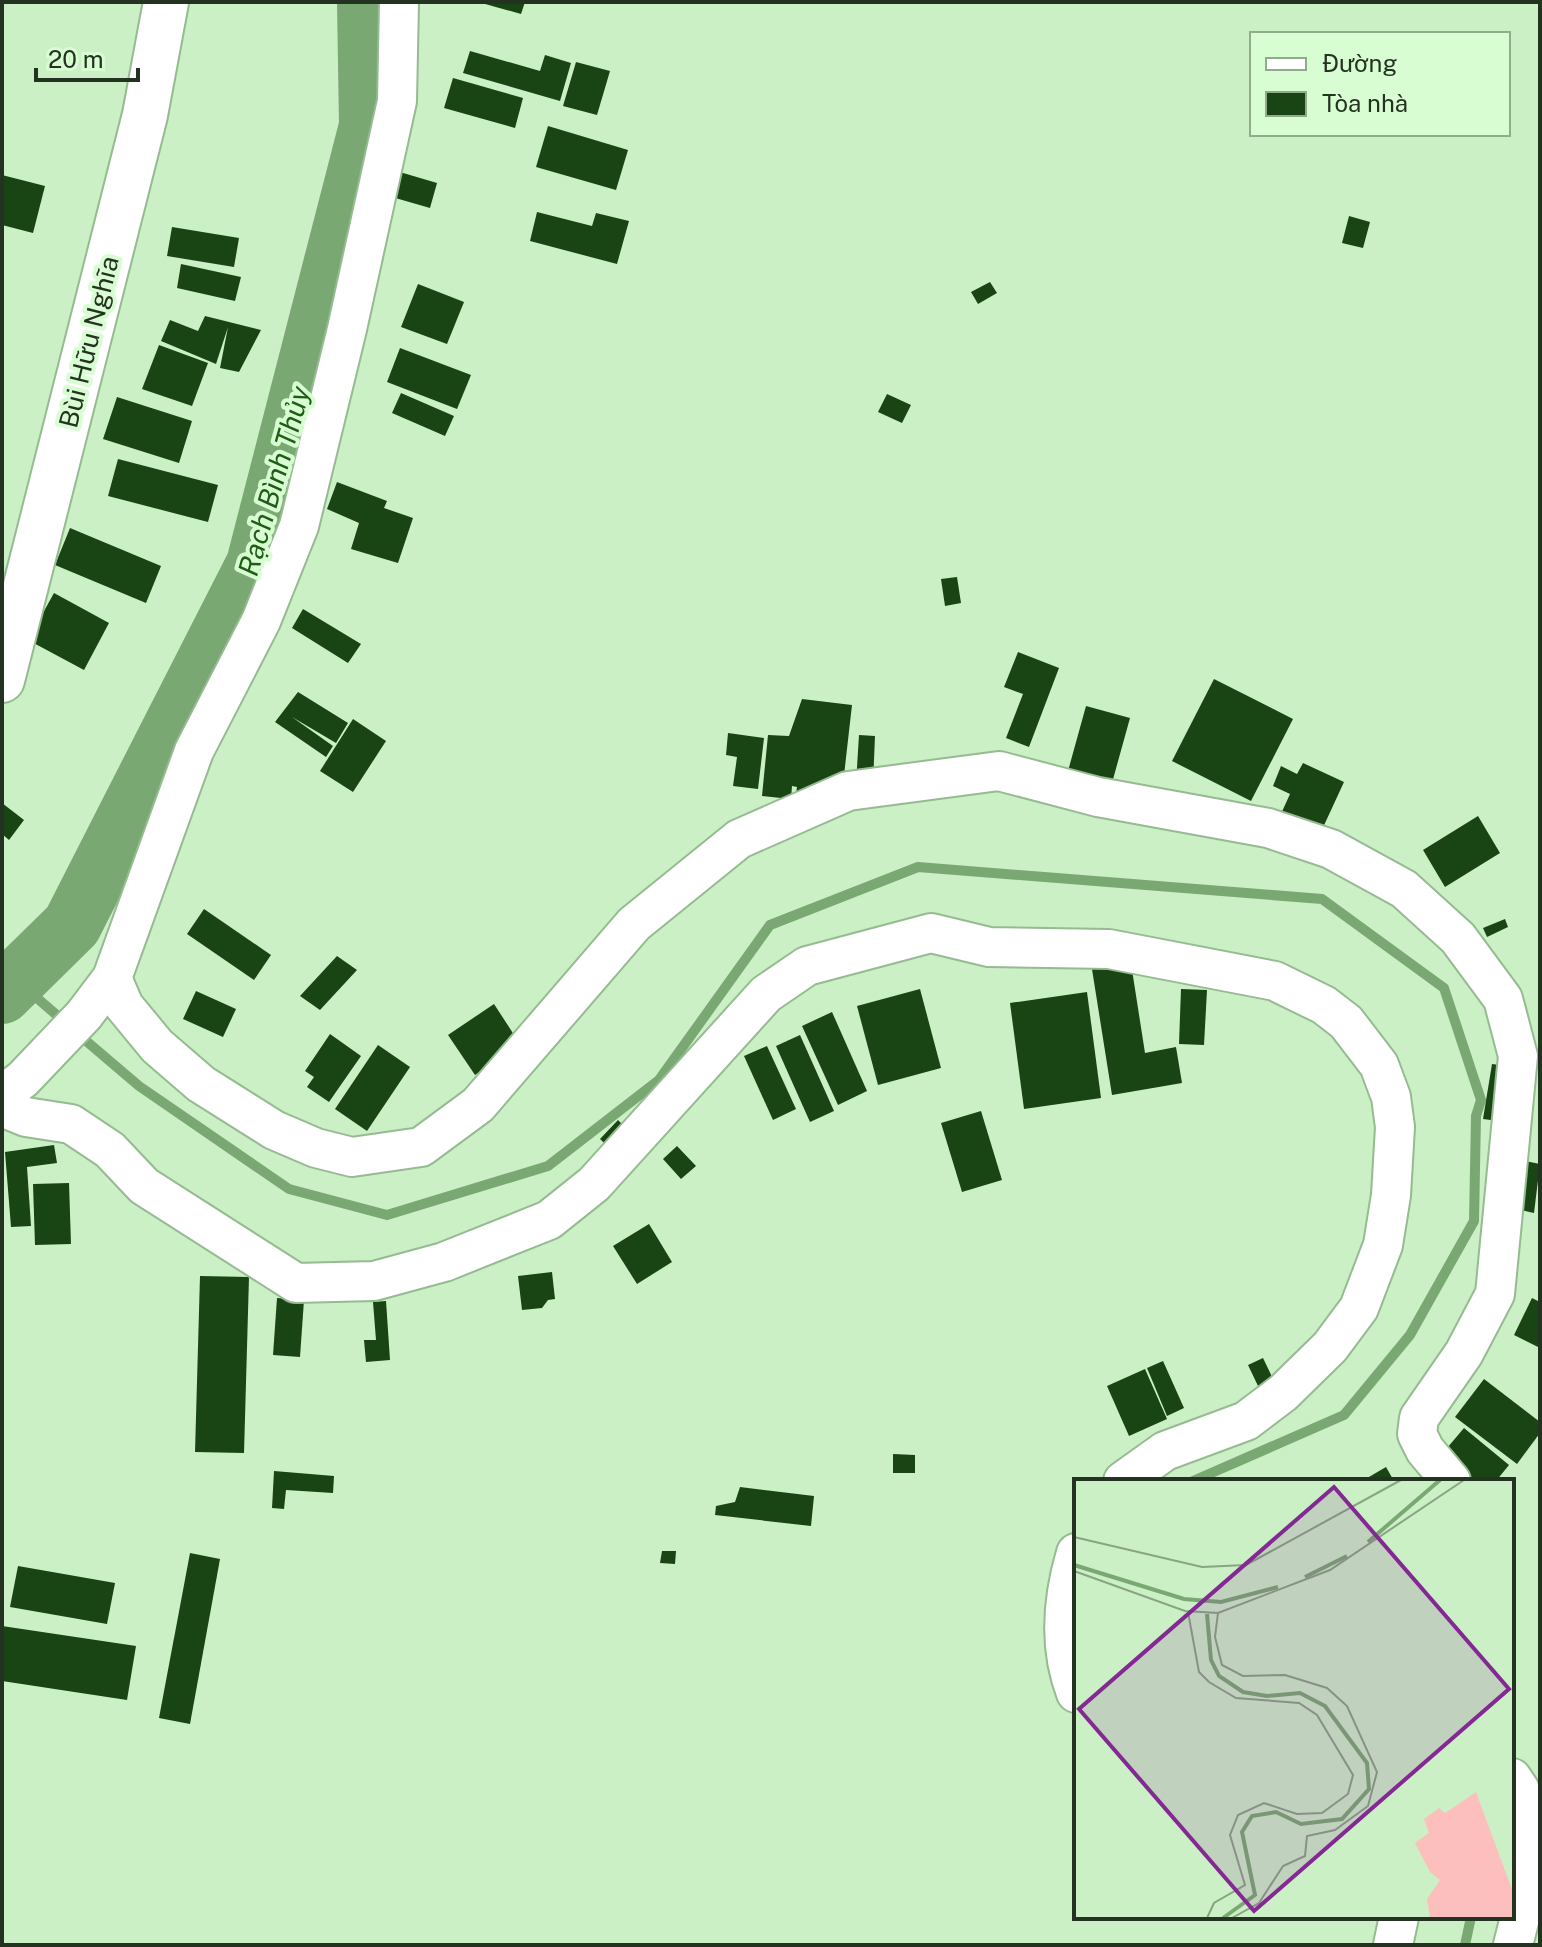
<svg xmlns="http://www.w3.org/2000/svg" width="1542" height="1947" viewBox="0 0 1542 1947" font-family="'Public Sans',sans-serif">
<rect width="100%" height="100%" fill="#cbf0c5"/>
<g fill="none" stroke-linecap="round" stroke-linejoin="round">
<g stroke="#7aa873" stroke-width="10">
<polyline points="16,980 66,1023"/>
<polyline points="78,1034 139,1086 289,1189 387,1215 548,1166 659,1080 770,925 918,867 1322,899 1444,988 1481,1100 1476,1116 1474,1221 1410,1335 1344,1415 1193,1481"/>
<polyline points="1465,1945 1471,1917"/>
</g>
<polyline stroke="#7aa873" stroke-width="60" points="2,994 72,925 256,564 369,126 367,2"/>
</g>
<g fill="#194413">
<polygon points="478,2 525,2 521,14"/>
<polygon points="470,51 540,71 545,55 571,63 560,101 463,73"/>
<polygon points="576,62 610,71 597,115 563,106"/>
<polygon points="453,78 523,98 515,128 444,108"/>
<polygon points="548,126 628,150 616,190 536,167"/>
<polygon points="393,170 437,183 430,208 385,195"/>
<polygon points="2,175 45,186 33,233 2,225"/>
<polygon points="537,212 592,226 596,213 629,221 617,264 530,241"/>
<polygon points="1349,216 1370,222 1363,248 1342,243"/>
<polygon points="172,227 239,238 234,267 167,256"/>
<polygon points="181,264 241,277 235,301 177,288"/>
<polygon points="990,282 997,293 978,304 971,292"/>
<polygon points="418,284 464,302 447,344 401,327"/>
<polygon points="205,316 261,330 239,372 220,368 228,327 216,364 161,341 170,320 198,331"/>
<polygon points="159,345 208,363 192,406 142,389"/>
<polygon points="400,348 471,375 457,409 387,382"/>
<polygon points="401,393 454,416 445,436 392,413"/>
<polygon points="887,394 911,405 902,423 878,412"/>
<polygon points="117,397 192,421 179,463 103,439"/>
<polygon points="118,459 218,485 208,522 108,496"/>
<polygon points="337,482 387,501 384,508 413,518 398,563 351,549 359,523 327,509"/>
<polygon points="70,528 161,566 146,603 55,565"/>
<polygon points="957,577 961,603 945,606 941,579"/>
<polygon points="54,593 109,623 84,670 28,640"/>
<polygon points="303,609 361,644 348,663 292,628"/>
<polygon points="1018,652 1059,668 1029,747 1006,738 1023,694 1004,687"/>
<polygon points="1214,679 1293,719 1251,801 1172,761"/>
<polygon points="298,692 348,723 336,743 292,717 333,746 326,757 275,722"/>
<polygon points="802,699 852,705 842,793 795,800 797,787 792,786 791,799 762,796 768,735 789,736"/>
<polygon points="1086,706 1130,718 1112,783 1068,771"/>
<polygon points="353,719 386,741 353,792 320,771"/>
<polygon points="728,733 764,738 758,789 733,786 737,757 726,755"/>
<polygon points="859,735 875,736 873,785 856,784"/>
<polygon points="1303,763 1344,782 1320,834 1280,816 1290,794 1273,786 1281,766 1297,774"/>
<polygon points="2,803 24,820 9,840 2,834"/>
<polygon points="1478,816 1500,853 1445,887 1423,850"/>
<polygon points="204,909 271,955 254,980 187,934"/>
<polygon points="1505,919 1508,927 1487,937 1483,928"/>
<polygon points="337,956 357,970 320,1010 300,996"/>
<polygon points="1130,957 1145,1053 1176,1047 1182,1083 1112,1095 1091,963"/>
<polygon points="920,989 941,1068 878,1085 857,1006"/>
<polygon points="1181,989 1207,990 1204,1045 1179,1044"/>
<polygon points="196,991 236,1009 223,1037 183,1019"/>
<polygon points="1087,992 1101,1098 1024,1109 1010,1003"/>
<polygon points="494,1004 520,1044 475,1075 448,1035"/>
<polygon points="832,1012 867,1091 838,1105 802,1026"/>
<polygon points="330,1034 361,1056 329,1102 307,1087 314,1077 305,1071"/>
<polygon points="800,1035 834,1111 810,1122 776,1046"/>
<polygon points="378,1045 410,1067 367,1131 335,1109"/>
<polygon points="767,1046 796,1109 773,1120 744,1056"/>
<polygon points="1492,1064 1514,1067 1506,1122 1483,1119"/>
<polygon points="981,1111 1002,1180 962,1192 941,1123"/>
<polygon points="618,1120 629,1131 616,1154 600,1139"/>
<polygon points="54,1145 57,1163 27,1167 31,1226 11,1227 5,1152"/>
<polygon points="677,1146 696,1166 681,1179 663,1159"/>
<polygon points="1525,1161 1540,1164 1534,1213 1516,1209"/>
<polygon points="69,1183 71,1244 35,1245 33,1184"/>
<polygon points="649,1224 672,1262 637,1284 613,1246"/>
<polygon points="552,1272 555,1299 548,1300 542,1308 522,1310 518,1276"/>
<polygon points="200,1276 249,1277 244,1453 195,1452"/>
<polygon points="277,1298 304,1300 300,1357 273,1355"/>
<polygon points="1532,1298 1540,1302 1540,1348 1514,1335"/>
<polygon points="386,1301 390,1360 366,1362 364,1340 376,1340 373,1302"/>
<polygon points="1263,1358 1274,1381 1259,1388 1248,1365"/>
<polygon points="1163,1361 1184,1408 1167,1416 1147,1368"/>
<polygon points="1145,1369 1167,1419 1129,1436 1107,1386"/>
<polygon points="1484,1379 1540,1422 1540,1433 1517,1464 1455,1417"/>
<polygon points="1464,1428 1509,1465 1496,1481 1459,1481 1436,1461"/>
<polygon points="893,1454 915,1455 915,1473 893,1473"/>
<polygon points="1386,1467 1394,1481 1362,1481"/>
<polygon points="274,1471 334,1476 333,1493 286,1490 284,1509 272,1508"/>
<polygon points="740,1487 814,1496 811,1526 715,1515 716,1506 735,1502"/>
<polygon points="662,1551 676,1551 675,1564 660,1563"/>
<polygon points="190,1553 220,1559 190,1724 159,1718"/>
<polygon points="18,1566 115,1583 107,1624 10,1607"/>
<polygon points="2,1626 136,1646 127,1700 2,1681"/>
</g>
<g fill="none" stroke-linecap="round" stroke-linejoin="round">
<g stroke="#96ba91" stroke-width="42">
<g id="street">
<polyline points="112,978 124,1006 157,1046 201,1084 274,1130 316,1148 352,1157 421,1147 478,1105 634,924 739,839 848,791 999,771 1098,797 1268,828 1331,849 1404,889 1458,938 1503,999 1518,1056 1495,1294 1464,1353 1419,1418 1417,1434 1425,1450 1451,1481"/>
<polyline points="2,1095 23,1079 84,1015 112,978 194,751 261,621 299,526 347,329 397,101 399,2"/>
<polyline points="2,1107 26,1117 71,1124 110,1150 144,1186 296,1283 374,1281 444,1262 549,1220 594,1184 766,994 807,966 931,933 989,947 1109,949 1275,981 1324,1005 1346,1022 1379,1065 1391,1097 1395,1127 1391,1195 1383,1245 1359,1308 1330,1347 1283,1393 1246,1421 1165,1451 1123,1481"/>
<path d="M1076 1553C1062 1600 1058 1647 1076 1693"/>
<polyline points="1512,1778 1520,1790 1526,1894 1513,1945"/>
<polyline points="1393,1945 1399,1917"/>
</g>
</g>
<g stroke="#96ba91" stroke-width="48">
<polyline id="secondary" points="2,680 145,115 166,2"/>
</g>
<use href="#street" stroke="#fff" stroke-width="38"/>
<use href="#secondary" stroke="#fff" stroke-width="44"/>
</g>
<g text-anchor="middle" stroke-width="8" stroke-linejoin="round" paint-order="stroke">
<g font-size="26" fill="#243221" stroke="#d8fdd2">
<text transform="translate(89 342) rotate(-76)" y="9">Bùi Hữu Nghĩa</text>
</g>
<g font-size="28" font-style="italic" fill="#1f5d16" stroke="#d8fdd2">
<text transform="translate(274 481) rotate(-74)" y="10">Rạch Bình Thủy</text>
</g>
</g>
<g transform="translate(1074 1479)">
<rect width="440" height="440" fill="#cbf0c5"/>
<path d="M402 313 440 416V439H356L353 420 366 401 356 393 341 364 355 354 350 340 365 329 371 334Z" fill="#fdbfbd"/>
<path fill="none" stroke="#7aa873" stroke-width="4" d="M294 63 366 1M0 86 110 120 147 123 204 108M231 98 273 77M133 135 137 181 145 197 169 213 193 217 226 214 251 227 293 284 295 310 268 340 227 345 202 333 178 337 168 353 181 416 149 439"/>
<path fill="none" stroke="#88a483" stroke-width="2" d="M0 58 128 88 172 86 327 1M0 92 111 132 144 134 256 91 390 1M114 133 125 193 135 203 162 219 225 224 243 236 279 296 274 315 248 334 223 335 190 324 164 336 156 356 171 406 140 424 133 439M144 134 141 158 148 186 169 197 211 196 253 209 273 227 303 293 294 327 261 351 233 357 231 377 209 387 185 424 158 439"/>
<path fill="#842894" fill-opacity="0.15" stroke="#842894" stroke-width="4" d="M260 8 435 210 180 432 5 230Z"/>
<rect width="440" height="440" fill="none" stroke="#243221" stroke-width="4"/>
</g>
<rect width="1542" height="1947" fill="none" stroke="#243221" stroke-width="8"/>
<rect x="1250" y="32" width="260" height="104" fill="#d8fdd2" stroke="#90ac8b" stroke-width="2"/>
<rect x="1266" y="58" width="40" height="12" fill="#ffffff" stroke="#90ac8b" stroke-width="2"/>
<text x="1322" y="72" font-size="24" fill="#243221">Đường</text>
<rect x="1266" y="92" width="40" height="24" fill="#194413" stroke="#90ac8b" stroke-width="2"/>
<text x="1322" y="112" font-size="24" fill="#243221">Tòa nhà</text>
<path d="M36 68v12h102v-12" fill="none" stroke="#243221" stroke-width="4"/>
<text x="48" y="68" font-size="24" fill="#243221" stroke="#d8fdd2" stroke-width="6" paint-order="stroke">20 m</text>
</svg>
